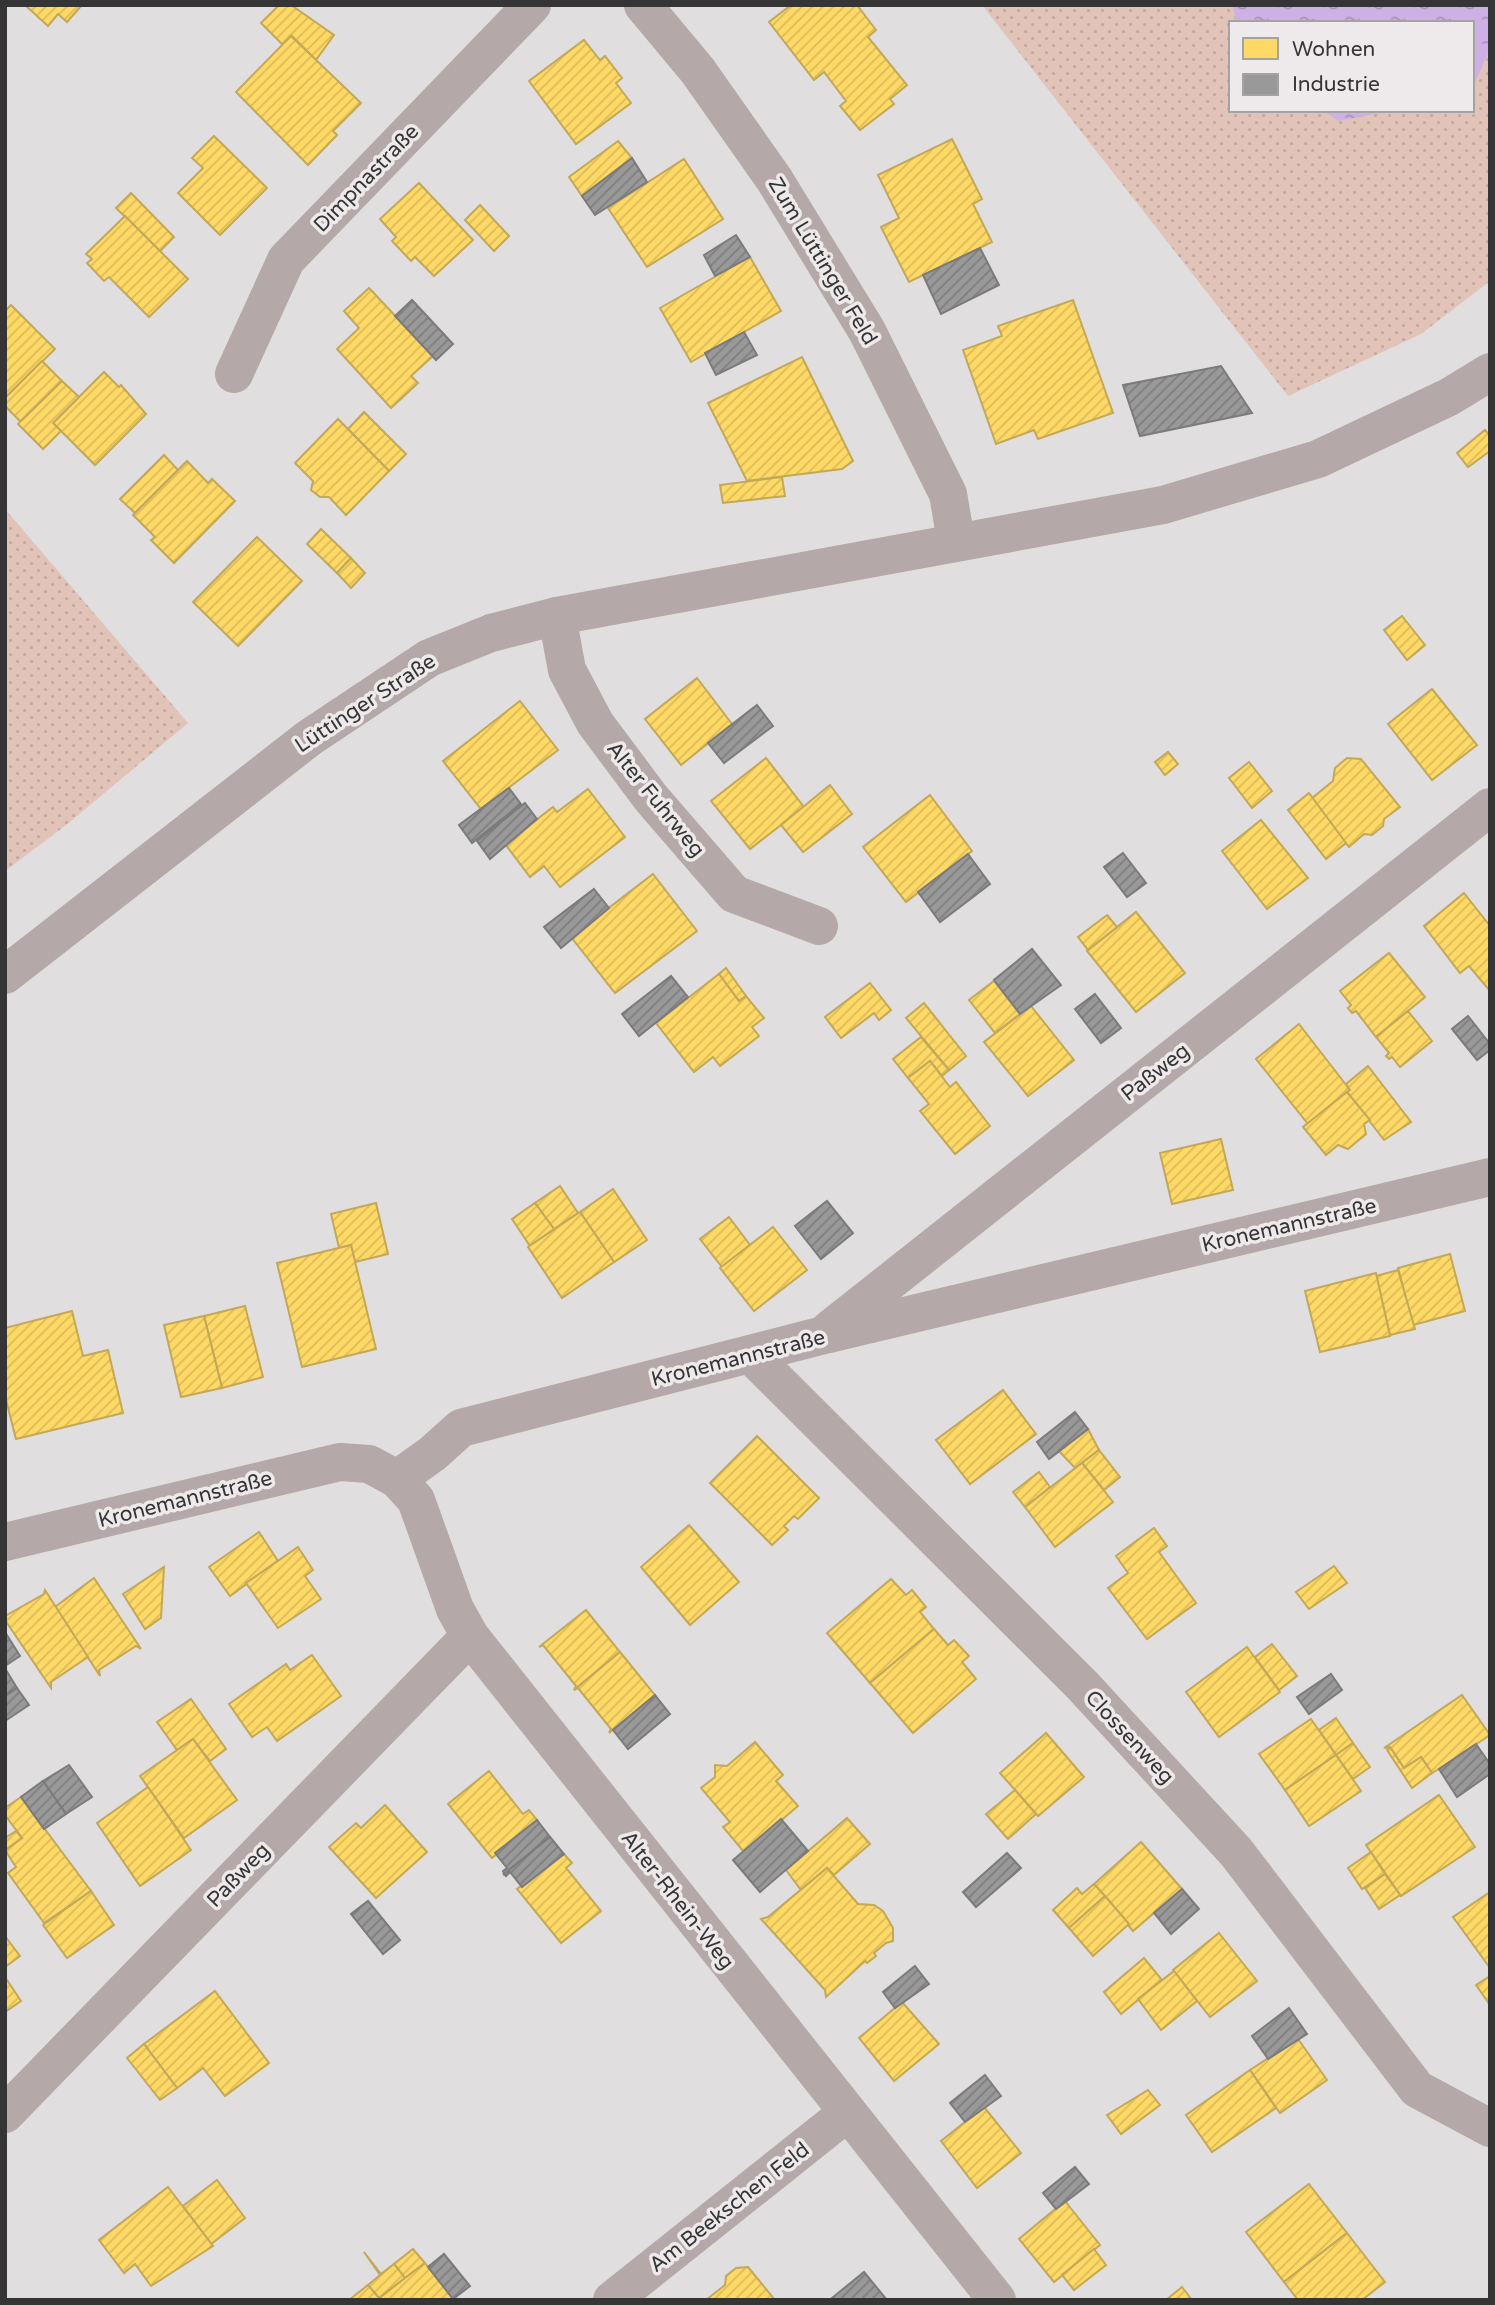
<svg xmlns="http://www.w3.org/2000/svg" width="1495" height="2305" viewBox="0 0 1495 2305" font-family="'Varela Round',sans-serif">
<defs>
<pattern id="park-dots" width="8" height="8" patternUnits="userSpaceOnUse" patternTransform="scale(1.75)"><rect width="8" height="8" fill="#e1c3b7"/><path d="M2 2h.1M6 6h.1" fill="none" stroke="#c2a89e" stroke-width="1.8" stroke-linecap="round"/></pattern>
<pattern id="water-ripples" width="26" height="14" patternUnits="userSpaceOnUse" patternTransform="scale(1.75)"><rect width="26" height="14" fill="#ceb0e4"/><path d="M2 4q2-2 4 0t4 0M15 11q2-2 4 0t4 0" fill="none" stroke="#a890ba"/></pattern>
<pattern id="homes-hatch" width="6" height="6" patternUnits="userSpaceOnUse" patternTransform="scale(1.75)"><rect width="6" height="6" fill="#ffd966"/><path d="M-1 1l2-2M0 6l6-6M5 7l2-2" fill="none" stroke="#dbbb59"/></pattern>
<pattern id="industry-hatch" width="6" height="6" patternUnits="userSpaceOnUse" patternTransform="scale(1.75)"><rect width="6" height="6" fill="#999"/><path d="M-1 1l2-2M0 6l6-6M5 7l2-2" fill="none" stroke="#7e7e7e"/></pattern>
</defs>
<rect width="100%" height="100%" fill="#e0dedf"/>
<g fill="url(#park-dots)" fill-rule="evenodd">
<path d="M982 5H1490V281L1421 334 1288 396ZM1231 23H1472V110H1231Z"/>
<polygon points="5,509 188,723 65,826 5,871"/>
</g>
<g fill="url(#water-ripples)">
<polygon points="1233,5 1490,5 1490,49 1472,89 1472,23 1236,23"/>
<polygon points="1323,110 1395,110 1338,121"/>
</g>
<g fill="url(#homes-hatch)" stroke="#c3a857" stroke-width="2">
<polygon points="25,5 82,5 67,22 58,14 48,26"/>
<polygon points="279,5 291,5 334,35 316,60 292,36 283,45 261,23"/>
<polygon points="791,5 857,5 876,30 868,37 907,85 890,99 894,104 860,130 840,106 846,101 824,72 814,80 769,22"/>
<polygon points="291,36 361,103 333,131 337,135 308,165 236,92"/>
<polygon points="584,40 600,60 605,56 622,78 616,83 631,103 576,144 529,81"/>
<polygon points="214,136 267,188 220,235 178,193 203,168 192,158"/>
<polygon points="952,139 982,199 973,204 992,242 909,282 881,227 899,218 878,175"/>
<polygon points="618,141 632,158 582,196 569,177"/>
<polygon points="684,159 723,219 647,267 608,208"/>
<polygon points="419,183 473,240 434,276 415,257 411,261 392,241 396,237 380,219"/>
<polygon points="131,193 174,237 160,251 116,208"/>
<polygon points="480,205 509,236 494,251 465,220"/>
<polygon points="125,216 188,279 149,317 109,277 104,281 87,263 92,259 86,254"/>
<polygon points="750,257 781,311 691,362 660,308"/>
<polygon points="369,288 433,356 411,376 418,383 391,408 337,349 359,328 344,311"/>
<polygon points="1073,300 1113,413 1038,439 1034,430 996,444 963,350 1002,336 998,326"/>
<polygon points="11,305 55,349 5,398 5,311"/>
<polygon points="802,357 853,461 842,469 747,481 708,403"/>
<polygon points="42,361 62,381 21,422 5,406 5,398"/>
<polygon points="104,372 119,387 121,385 146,414 95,465 53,423"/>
<polygon points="62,381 79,397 53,423 61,431 43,449 18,424"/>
<polygon points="364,412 406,454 389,471 348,429"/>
<polygon points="338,419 389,471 346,515 329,497 320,497 311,490 313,481 295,463"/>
<polygon points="1485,430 1490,436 1490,451 1468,467 1457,453"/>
<polygon points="164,455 178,470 135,513 120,499"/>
<polygon points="187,461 208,483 212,479 235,501 174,563 151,540 155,537 133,515"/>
<polygon points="782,477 785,496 723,503 720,485"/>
<polygon points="321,529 351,558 337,573 307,544"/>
<polygon points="257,537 302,581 238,646 193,602"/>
<polygon points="351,558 365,573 351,588 337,573"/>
<polygon points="1402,616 1425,645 1407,660 1384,630"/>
<polygon points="697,678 732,724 681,765 645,719"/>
<polygon points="1432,689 1477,745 1432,780 1388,724"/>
<polygon points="520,701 558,750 481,809 443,761"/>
<polygon points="1168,752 1178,764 1165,775 1155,762"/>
<polygon points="766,758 804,807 750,849 711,801"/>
<polygon points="1347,758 1361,759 1400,807 1384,819 1383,826 1372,835 1364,834 1349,847 1311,799 1333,781 1335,768"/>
<polygon points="1249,762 1272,791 1252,808 1229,778"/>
<polygon points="830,785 852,814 803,852 781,825"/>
<polygon points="588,789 625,837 560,887 544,866 530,877 505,844 553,807 557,812"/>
<polygon points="1309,793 1346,843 1326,859 1288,810"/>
<polygon points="930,795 972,851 906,902 863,847"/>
<polygon points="1261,820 1308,878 1267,909 1222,851"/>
<polygon points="653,874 697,931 615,993 571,937"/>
<polygon points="1464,893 1490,926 1490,991 1469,966 1460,973 1424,926"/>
<polygon points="1136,912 1185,973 1136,1012 1087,951"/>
<polygon points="1107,915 1117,927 1088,950 1078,937"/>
<polygon points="1389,953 1425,997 1376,1037 1356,1011 1352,1013 1348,1008 1351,1005 1340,991"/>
<polygon points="726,968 746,996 739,1001 719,974"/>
<polygon points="719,974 739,1001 746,996 764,1018 752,1027 759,1036 720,1066 713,1057 694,1072 656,1023"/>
<polygon points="994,981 1020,1014 995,1033 969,1000"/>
<polygon points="870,983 891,1010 879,1020 874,1013 841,1038 825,1017"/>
<polygon points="924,1003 966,1056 949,1070 906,1018"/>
<polygon points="1031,1006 1074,1060 1028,1096 984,1042"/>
<polygon points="1408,1011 1432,1041 1400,1067 1392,1057 1389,1059 1386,1056 1389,1053 1376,1037"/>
<polygon points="1299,1024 1350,1090 1308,1124 1256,1059"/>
<polygon points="921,1037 949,1070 942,1076 930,1061 908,1078 893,1059"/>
<polygon points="930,1061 950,1087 956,1082 990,1126 955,1154 920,1111 929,1104 908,1078"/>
<polygon points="1368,1066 1411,1122 1384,1140 1347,1092 1350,1090 1346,1084"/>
<polygon points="1347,1092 1370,1120 1364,1124 1366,1134 1348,1149 1338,1145 1326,1155 1303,1127"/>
<polygon points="1221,1139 1233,1190 1172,1204 1160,1153"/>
<polygon points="560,1186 578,1213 554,1229 535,1203"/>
<polygon points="613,1189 647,1240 614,1262 580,1212"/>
<polygon points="376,1203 388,1254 355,1262 351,1245 339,1248 331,1214"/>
<polygon points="535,1203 554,1229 530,1246 512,1219"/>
<polygon points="580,1212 614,1262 562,1298 528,1247"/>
<polygon points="729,1217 750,1245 722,1267 700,1239"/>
<polygon points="773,1227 807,1270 754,1311 720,1268"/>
<polygon points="351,1245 376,1349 302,1367 277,1263"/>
<polygon points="1450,1254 1465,1311 1413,1325 1398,1268"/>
<polygon points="1398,1270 1415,1329 1390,1335 1376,1276"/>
<polygon points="1376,1273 1390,1336 1320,1352 1305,1291"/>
<polygon points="245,1306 263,1377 222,1388 204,1316"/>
<polygon points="72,1311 83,1356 108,1350 123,1413 16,1439 5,1396 5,1328"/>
<polygon points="204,1316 222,1388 181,1397 164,1325"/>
<polygon points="1003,1390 1036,1434 970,1484 936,1440"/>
<polygon points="1088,1429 1099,1450 1075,1468 1059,1451"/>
<polygon points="757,1436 819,1498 798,1519 794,1516 784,1526 788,1530 772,1545 710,1483"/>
<polygon points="1099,1450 1120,1477 1104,1490 1082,1463"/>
<polygon points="1082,1463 1113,1502 1055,1547 1025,1507"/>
<polygon points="1039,1472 1050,1487 1025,1507 1013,1492"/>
<polygon points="689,1525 739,1582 690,1625 641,1567"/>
<polygon points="1154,1528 1167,1546 1159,1552 1196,1603 1147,1639 1108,1588 1128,1573 1116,1556"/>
<polygon points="259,1532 278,1561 230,1596 209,1567"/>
<polygon points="298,1547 313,1570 305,1576 321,1599 278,1628 246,1583"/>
<polygon points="1334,1566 1347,1583 1309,1609 1296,1592"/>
<polygon points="164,1567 161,1618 145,1629 123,1594"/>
<polygon points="94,1578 141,1649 136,1646 99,1670 100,1676 55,1607"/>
<polygon points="891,1579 906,1595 912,1590 926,1607 920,1612 934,1629 870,1683 827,1633"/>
<polygon points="45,1590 88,1657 51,1682 51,1688 5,1620 5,1616 44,1594"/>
<polygon points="586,1610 620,1652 574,1690 576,1686 543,1645 539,1647"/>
<polygon points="934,1629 948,1645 954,1640 969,1656 962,1662 976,1679 913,1733 870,1683"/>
<polygon points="1272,1644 1297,1676 1279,1690 1255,1657"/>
<polygon points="1247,1647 1280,1692 1219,1737 1186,1692"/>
<polygon points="620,1652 655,1695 609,1733 611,1729 578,1688 574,1690"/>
<polygon points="312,1655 341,1696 277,1741 267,1727 252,1737 229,1704 286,1664 290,1670"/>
<polygon points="1462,1695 1490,1735 1439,1769 1432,1773 1421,1757 1404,1768 1390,1747 1384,1748"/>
<polygon points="191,1699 226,1749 210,1761 193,1739 177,1750 157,1722"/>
<polygon points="1336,1718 1353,1743 1336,1755 1319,1730"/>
<polygon points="1311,1719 1336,1755 1285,1790 1259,1754"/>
<polygon points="1046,1733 1084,1777 1038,1816 1000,1773"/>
<polygon points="193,1739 237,1800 184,1838 140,1776"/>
<polygon points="755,1742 783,1775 776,1781 798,1806 744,1852 723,1827 730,1822 701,1788 715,1777 715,1765 727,1766"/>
<polygon points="1353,1743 1370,1767 1353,1779 1336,1755"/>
<polygon points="1390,1747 1404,1768 1421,1757 1432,1773 1412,1788 1387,1750"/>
<polygon points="1336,1755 1361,1791 1309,1826 1285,1790"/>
<polygon points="489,1771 523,1814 529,1810 537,1820 492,1858 448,1804"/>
<polygon points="148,1787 191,1850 140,1886 97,1823"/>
<polygon points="1015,1790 1036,1814 1008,1839 986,1814"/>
<polygon points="1439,1795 1475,1847 1401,1896 1366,1845"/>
<polygon points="21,1797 91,1891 44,1923 8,1873 16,1867 5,1850 22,1838 5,1815 5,1808"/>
<polygon points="385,1805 427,1852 376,1898 329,1847 356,1823 361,1828"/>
<polygon points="847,1818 870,1844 834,1875 827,1868 801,1890 786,1870"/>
<polygon points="16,1831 22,1838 5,1850 5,1838"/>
<polygon points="1141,1842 1182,1889 1133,1931 1094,1884"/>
<polygon points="1371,1852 1385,1874 1362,1889 1348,1868"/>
<polygon points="564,1854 572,1863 566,1868 601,1911 561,1943 517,1889"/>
<polygon points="827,1868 858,1904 874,1905 883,1911 893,1928 893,1941 886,1943 874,1953 876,1956 867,1963 865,1961 826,1997 825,1990 761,1919 768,1917"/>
<polygon points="1385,1874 1400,1895 1379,1909 1365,1888"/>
<polygon points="1094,1884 1105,1896 1069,1928 1053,1910 1077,1888 1082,1894"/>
<polygon points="91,1891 114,1925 67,1958 43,1925"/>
<polygon points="1490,1892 1490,1968 1453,1917"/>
<polygon points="1105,1896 1129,1924 1093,1956 1069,1928"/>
<polygon points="1219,1933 1257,1981 1210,2017 1173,1970"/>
<polygon points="5,1936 20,1956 5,1967"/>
<polygon points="1144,1958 1162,1980 1121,2014 1104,1992"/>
<polygon points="1174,1971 1197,2001 1161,2030 1138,1999"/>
<polygon points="1490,1976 1490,2005 1476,1985"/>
<polygon points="5,1977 21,2001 5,2012"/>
<polygon points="215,1991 269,2063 225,2096 203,2068 177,2088 144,2044"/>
<polygon points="902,2002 939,2044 894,2081 859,2038"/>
<polygon points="1298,2039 1327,2080 1280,2113 1250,2070"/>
<polygon points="144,2044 177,2088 160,2100 127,2058"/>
<polygon points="1250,2070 1276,2108 1212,2152 1186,2115"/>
<polygon points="1148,2090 1160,2105 1121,2134 1107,2115"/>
<polygon points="984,2107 1021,2153 977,2188 941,2141"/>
<polygon points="217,2180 245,2218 211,2244 183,2206"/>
<polygon points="1309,2184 1347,2233 1284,2282 1246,2232"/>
<polygon points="168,2187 213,2246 151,2286 135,2264 124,2273 99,2240"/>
<polygon points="1065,2201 1100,2245 1054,2282 1019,2239"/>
<polygon points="1347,2233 1385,2282 1362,2300 1298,2300 1284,2282"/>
<polygon points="413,2249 425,2263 405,2278 394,2264"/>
<polygon points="1094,2249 1106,2265 1074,2290 1062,2275"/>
<polygon points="364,2252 381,2274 394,2264 405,2278 379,2298 368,2285 380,2275"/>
<polygon points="425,2263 454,2300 377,2300 405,2278"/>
<polygon points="748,2267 775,2300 706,2300 725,2285 726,2276 736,2268"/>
<polygon points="368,2285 379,2298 377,2300 349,2300"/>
<polygon points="1182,2287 1192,2300 1166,2300"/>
</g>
<g fill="url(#industry-hatch)" stroke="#7b7b7b" stroke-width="2">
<polygon points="632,158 647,182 595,215 582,196"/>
<polygon points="736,235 750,257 715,276 704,255"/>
<polygon points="980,248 999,285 941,314 923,275"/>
<polygon points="412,300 453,344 436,360 395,316"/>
<polygon points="744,332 757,355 716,375 705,353"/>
<polygon points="1221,366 1252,413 1140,436 1123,385"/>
<polygon points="757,705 773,726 724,763 708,743"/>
<polygon points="509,788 521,804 472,843 459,825"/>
<polygon points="525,803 537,819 490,859 477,841"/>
<polygon points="1123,853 1146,883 1127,897 1104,867"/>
<polygon points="968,854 990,884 940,922 918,892"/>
<polygon points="594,889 609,908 561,948 544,927"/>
<polygon points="1032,949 1061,985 1020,1014 994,980"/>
<polygon points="671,976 688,997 639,1036 622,1014"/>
<polygon points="1095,994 1121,1028 1101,1043 1075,1009"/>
<polygon points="1468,1016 1490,1044 1490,1050 1477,1060 1452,1029"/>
<polygon points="827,1201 853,1233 821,1259 795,1226"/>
<polygon points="1075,1412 1088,1429 1049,1459 1037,1442"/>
<polygon points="5,1632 20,1656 5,1666"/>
<polygon points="6,1670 17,1688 5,1696 5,1671"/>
<polygon points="1331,1674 1342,1690 1309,1714 1297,1697"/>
<polygon points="17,1688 29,1705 5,1721 5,1696"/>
<polygon points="655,1695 670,1714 628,1749 613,1730"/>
<polygon points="1476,1744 1490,1764 1490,1774 1457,1797 1439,1769"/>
<polygon points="69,1765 92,1797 66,1814 43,1781"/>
<polygon points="43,1781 66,1814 44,1829 21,1797"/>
<polygon points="781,1819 808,1851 760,1892 733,1860"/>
<polygon points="537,1820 550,1837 504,1874 503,1871 507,1868 495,1853"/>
<polygon points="550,1837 564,1854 522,1887 510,1872 506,1876 504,1874"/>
<polygon points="1007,1853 1021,1868 976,1907 963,1892"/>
<polygon points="1182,1889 1199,1909 1171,1934 1154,1913"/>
<polygon points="368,1901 400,1940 383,1954 351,1914"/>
<polygon points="915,1966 929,1984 895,2008 883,1992"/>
<polygon points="1289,2008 1307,2034 1268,2059 1252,2036"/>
<polygon points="985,2075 1001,2096 965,2122 950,2103"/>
<polygon points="1075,2167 1089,2184 1056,2209 1043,2193"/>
<polygon points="444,2254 470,2286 453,2299 428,2267"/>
<polygon points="864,2272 887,2300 833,2300 832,2298"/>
</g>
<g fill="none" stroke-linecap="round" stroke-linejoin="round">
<g stroke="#b4a8a8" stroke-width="38">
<polyline points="643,5 698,71 774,179 867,331 948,494 956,541"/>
<polyline points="234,374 286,260 532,5"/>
<polyline points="557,616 567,670 595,723 651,798 734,894 819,926"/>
<polyline points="5,975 309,738 429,658 491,633 557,616 1163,505 1318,459 1449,397 1490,372"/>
<polyline points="830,1329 1490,807"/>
<polyline points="751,1355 1082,1685 1236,1852 1417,2089 1490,2128"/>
<polyline points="397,1479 432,1454 461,1428 820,1336 1490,1177"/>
<polyline points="5,1542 340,1462 369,1464 397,1479 416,1500 455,1609 470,1636 997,2300"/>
<polyline points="5,2114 470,1636"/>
<polyline points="612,2300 847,2113"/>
</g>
</g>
<g text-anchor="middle" stroke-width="7" stroke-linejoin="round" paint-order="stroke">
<g font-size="21" fill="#363535" stroke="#eeeaeb">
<text transform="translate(366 178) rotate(-46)" y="7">Dimpnastraße</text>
<text transform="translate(823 261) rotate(59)" y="7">Zum Lüttinger Feld</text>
<text transform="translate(365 703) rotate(-33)" y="7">Lüttinger Straße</text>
<text transform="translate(656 799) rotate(51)" y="7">Alter Fuhrweg</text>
<text transform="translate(1155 1072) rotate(-38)" y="7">Paßweg</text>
<text transform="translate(1289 1225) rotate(-13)" y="7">Kronemannstraße</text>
<text transform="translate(738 1358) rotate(-14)" y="7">Kronemannstraße</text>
<text transform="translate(185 1499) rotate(-14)" y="7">Kronemannstraße</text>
<text transform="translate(1130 1737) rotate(47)" y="7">Clossenweg</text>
<text transform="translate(238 1875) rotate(-46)" y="7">Paßweg</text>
<text transform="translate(678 1900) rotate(52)" y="7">Alter-Rhein-Weg</text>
<text transform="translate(729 2207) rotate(-38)" y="7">Am Beekschen Feld</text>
</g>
</g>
<rect width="1495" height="2305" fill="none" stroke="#363535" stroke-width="14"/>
<rect x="1229" y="21" width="245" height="91" fill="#eeeaeb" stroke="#a4a2a2" stroke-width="2"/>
<rect x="1243" y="38" width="35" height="21" fill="#ffd966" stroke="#a4a2a2" stroke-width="2"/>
<text x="1292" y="56" font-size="21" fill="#363535">Wohnen</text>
<rect x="1243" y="74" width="35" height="21" fill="#999999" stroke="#a4a2a2" stroke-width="2"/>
<text x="1292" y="91" font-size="21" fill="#363535">Industrie</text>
</svg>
